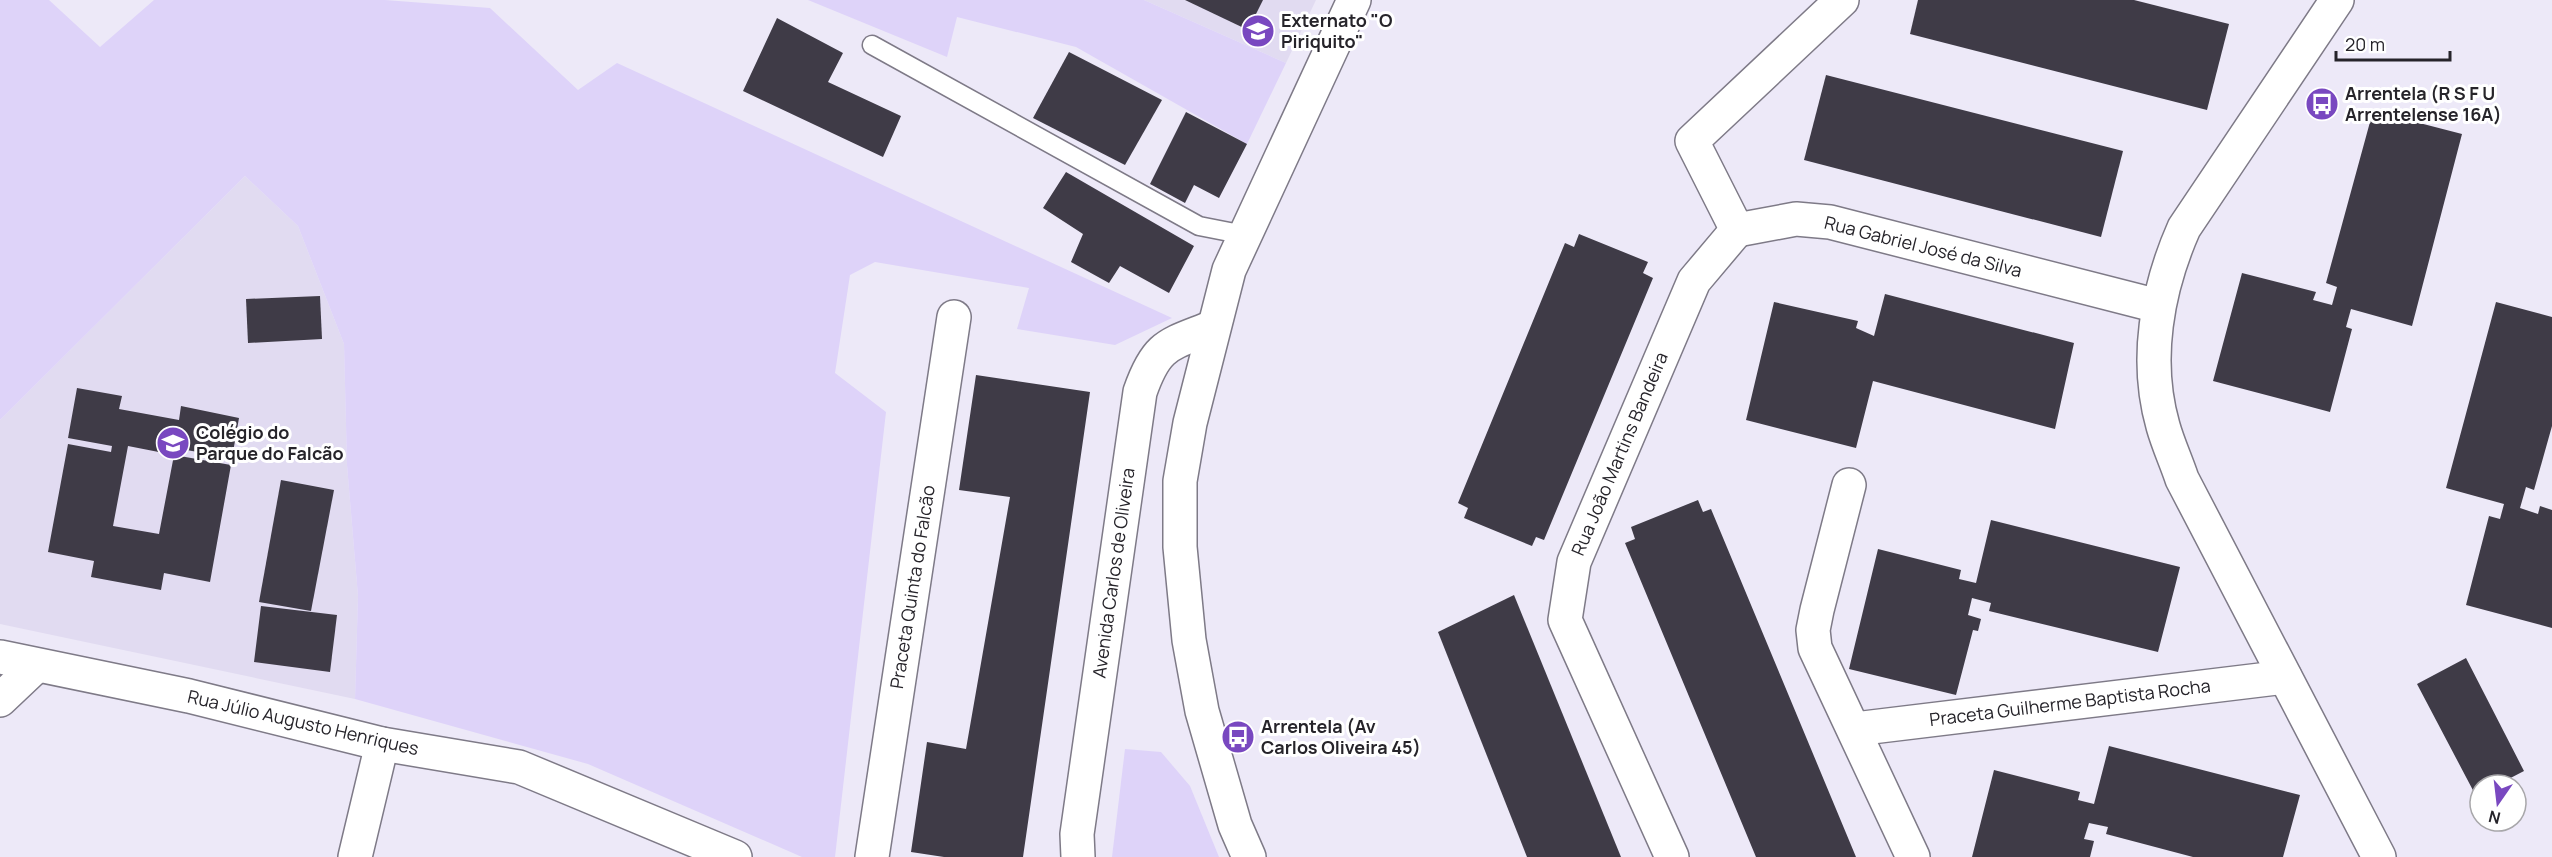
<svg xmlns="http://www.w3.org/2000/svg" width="2552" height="857" viewBox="0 0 2552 857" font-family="Manrope,sans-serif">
<rect width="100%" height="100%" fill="#ede9f8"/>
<g fill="#e1dbf1">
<polygon points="1144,0 1316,0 1286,63"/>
<polygon points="245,176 298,226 344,344 347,465 358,596 355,699 0,624 0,420"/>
</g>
<g fill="#ded3f9">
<polygon points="0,0 49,0 100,47 154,0 385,0 490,8 578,90 617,63 1172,318 1115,345 1017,329 1029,288 875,262 850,275 835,373 886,412 835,857 802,857 588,764 355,699 358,596 347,465 344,344 298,226 245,176 0,420"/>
<polygon points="808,0 1144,0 1286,63 1247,144 1076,47 957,17 947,57"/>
<polygon points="1125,749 1161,752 1190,786 1219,857 1112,857"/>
</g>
<g fill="#3f3b47">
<polygon points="1185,0 1263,0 1248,30"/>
<polygon points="1918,0 2134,0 2229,24 2207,110 1910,34"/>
<polygon points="777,18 843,53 828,82 901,116 883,157 743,91"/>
<polygon points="1069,52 1162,100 1125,165 1033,118"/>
<polygon points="1826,75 2123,151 2101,237 1804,160"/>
<polygon points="2373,111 2462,134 2412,326 2351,309 2346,327 2352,329 2330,412 2213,381 2242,273 2316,292 2313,300 2332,305 2337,287 2326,283"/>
<polygon points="1186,112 1247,144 1219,198 1194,185 1185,203 1150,184"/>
<polygon points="1066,172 1194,246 1169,293 1120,266 1109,283 1071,262 1083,234 1043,208"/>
<polygon points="1579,234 1648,262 1643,273 1653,278 1544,540 1536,537 1532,546 1464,518 1468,508 1458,503 1565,243 1574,247"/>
<polygon points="1885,294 2074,343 2055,429 1873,381 1856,448 1746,420 1774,302 1858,321 1856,328 1874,336"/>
<polygon points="320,296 322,339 248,343 246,299"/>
<polygon points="2496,302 2552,317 2552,426 2534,490 2526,487 2520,508 2538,514 2540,506 2552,510 2552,628 2466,605 2489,516 2500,519 2504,504 2446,488"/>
<polygon points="976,375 1090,392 1023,857 944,857 911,852 927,742 966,749 1010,497 959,490"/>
<polygon points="77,388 122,396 119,409 179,420 181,406 239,418 232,458 175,448 174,455 128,446 113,526 159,534 174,455 231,465 210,582 164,573 161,590 91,577 94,561 48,552 68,444 111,452 112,446 68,438"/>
<polygon points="281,480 334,490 311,611 259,602"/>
<polygon points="1698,500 1703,512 1711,509 1856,857 1756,857 1625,543 1635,539 1631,527"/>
<polygon points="1991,520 2180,567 2158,652 1989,611 1991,603 1972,598 1968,615 1981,619 1978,631 1973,630 1956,695 1849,669 1878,549 1961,570 1959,579 1976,583"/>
<polygon points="1514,595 1621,857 1527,857 1438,632"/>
<polygon points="261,606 337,615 330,672 254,662"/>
<polygon points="2466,658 2524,771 2497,785 2480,785 2480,794 2476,796 2417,684"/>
<polygon points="2109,746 2300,795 2283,857 2193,857 2106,834 2108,827 2089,823 2084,839 2094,841 2090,857 1972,857 1994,770 2080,792 2078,800 2094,804"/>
</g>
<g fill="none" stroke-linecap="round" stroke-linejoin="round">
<g stroke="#7e7a87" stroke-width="21">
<polyline id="service" points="872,45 1199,226 1245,235"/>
</g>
<g stroke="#7e7a87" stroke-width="36">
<g id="minor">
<path d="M2337 0 2184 228C2157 289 2144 360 2163 426 2168 444 2176 461 2182 479L2379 857"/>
<polyline points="1737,230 1796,219 1830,222 2158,306"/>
<polyline points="1737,230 1692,141 1842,0"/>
<polyline points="1849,485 1817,610 1813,630 1815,648 1913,857"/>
<polyline points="0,657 189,696 382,744 519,767 735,857"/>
<polyline points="0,700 36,666"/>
<polyline points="1855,729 2285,677"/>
<polyline points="355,857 382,744"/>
<polyline points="872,857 954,317"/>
<path d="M1078 857 1077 834 1140 392C1157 343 1169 345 1213 327"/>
<polyline points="1672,857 1565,620 1574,562 1694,281 1737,230"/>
</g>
</g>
<g stroke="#7e7a87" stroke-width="36">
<polyline id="secondary" points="1249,857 1235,825 1202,711 1189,640 1180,547 1180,481 1190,423 1229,270 1354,0"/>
</g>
<use href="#service" stroke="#fff" stroke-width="18"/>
<use href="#minor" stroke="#fff" stroke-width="33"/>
<use href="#secondary" stroke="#fff" stroke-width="33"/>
</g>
<defs>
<g id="school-disc" transform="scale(1.725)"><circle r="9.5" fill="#7948c0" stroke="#fff"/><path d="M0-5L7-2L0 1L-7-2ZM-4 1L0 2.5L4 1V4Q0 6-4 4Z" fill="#fff"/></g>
<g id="bus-disc" transform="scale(1.725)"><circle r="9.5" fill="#7948c0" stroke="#fff"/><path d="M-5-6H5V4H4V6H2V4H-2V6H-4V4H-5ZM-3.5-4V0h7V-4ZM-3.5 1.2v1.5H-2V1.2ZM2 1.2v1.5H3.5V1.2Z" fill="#fff"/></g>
</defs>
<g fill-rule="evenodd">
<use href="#school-disc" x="1258" y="31"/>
<use href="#bus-disc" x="2322" y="104"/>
<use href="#school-disc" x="173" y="443"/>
<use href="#bus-disc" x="1238" y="737"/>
</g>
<g text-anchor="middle" stroke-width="6" stroke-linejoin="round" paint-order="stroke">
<g font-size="18" font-weight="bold" fill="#26242a" stroke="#fff" text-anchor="start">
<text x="1281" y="27">Externato "O<tspan x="1281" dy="21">Piriquito"</tspan></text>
<text x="2345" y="100">Arrentela (R S F U<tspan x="2345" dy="21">Arrentelense 16A)</tspan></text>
<text x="196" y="439">Colégio do<tspan x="196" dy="21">Parque do Falcão</tspan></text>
<text x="1261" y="733">Arrentela (Av<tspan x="1261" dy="21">Carlos Oliveira 45)</tspan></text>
</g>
<g font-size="18" fill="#26242a" stroke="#fff">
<text transform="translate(1923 247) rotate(14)" y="6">Rua Gabriel José da Silva</text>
<text transform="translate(1620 454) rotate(-67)" y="6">Rua João Martins Bandeira</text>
<text transform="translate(1114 573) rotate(-82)" y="6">Avenida Carlos de Oliveira</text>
<text transform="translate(913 587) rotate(-81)" y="6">Praceta Quinta do Falcão</text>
<text transform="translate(2070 703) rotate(-7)" y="6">Praceta Guilherme Baptista Rocha</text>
<text transform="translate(303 723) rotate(13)" y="6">Rua Júlio Augusto Henriques</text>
</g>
</g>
<g transform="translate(2498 803) rotate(194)"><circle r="28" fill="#ffffff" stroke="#a8a7aa" stroke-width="1.5"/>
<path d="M0-4.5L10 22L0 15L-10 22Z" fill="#7948c0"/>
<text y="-9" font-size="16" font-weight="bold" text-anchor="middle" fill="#26242a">N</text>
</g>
<path d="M2336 51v9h114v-9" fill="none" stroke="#26242a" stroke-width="3"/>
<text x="2345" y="51" font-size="18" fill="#26242a" stroke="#ffffff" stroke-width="4.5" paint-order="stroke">20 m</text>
</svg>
